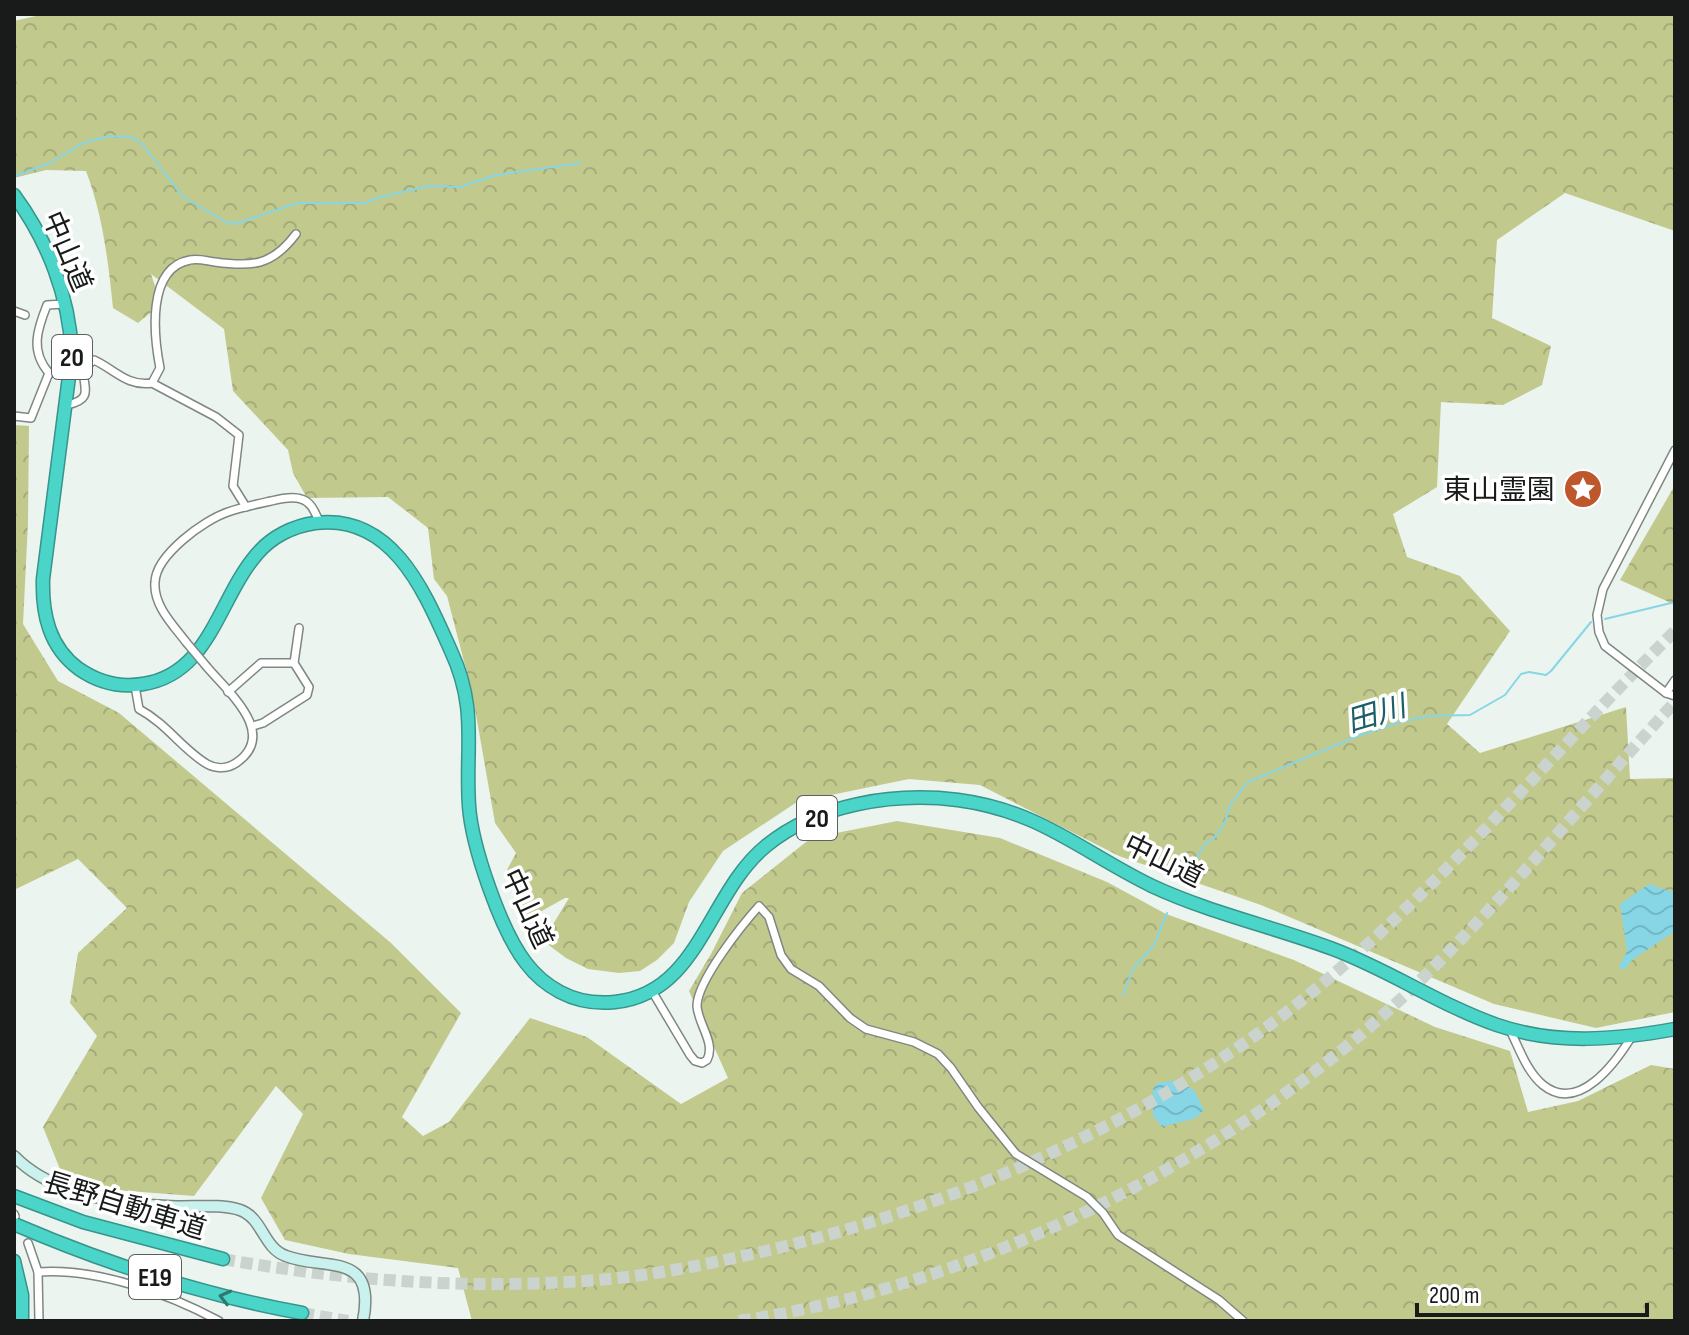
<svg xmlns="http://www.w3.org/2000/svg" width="1689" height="1335" viewBox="0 0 1689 1335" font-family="'Sofia Sans Condensed','Noto Sans JP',sans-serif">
<defs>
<pattern id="forest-crowns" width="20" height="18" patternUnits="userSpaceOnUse" patternTransform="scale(2)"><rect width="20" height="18" fill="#c2c98d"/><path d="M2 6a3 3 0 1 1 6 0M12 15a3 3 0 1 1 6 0" fill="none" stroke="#a6ac79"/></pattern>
<pattern id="water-waves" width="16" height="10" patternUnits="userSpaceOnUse" patternTransform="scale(2)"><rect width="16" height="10" fill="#86d6e5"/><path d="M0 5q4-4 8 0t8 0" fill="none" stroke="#73b7c4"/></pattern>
</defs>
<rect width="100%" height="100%" fill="#ebf4ef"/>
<g fill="url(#forest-crowns)">
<path d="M45 14H1675V231L1565 193 1497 240 1492 318 1551 346 1542 385 1503 405 1441 402 1437 487 1393 514 1407 557 1460 576 1510 631 1447 724 1480 753 1626 707 1630 779 1675 778V1012L1596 1028 1494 1004 1261 905 1119 856 980 785 909 779 797 802 723 851 689 902 674 943 657 960 640 971 619 973 588 969 566 958 546 943 547 934 569 898H565L531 917 524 915 507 870 516 853 495 823 472 692 447 596 434 579 428 528 388 497 307 498 293 473 288 450 233 391 224 329 151 274 161 304 138 323 113 308C108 260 103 216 86 171L46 170 14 178V21Z"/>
<polygon points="14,425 29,426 28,523 23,624 58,681 119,713 391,943 461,1013 402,1117 423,1136 449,1122 530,1018 587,1037 681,1104 728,1078 689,991 711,954 742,893 811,838 897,821 1000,838 1107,882 1166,914 1294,960 1435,1027 1510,1051 1528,1112 1578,1101 1651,1065 1675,1069 1675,1321 472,1321 458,1268 349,1254 285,1240 261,1198 303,1114 276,1086 194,1196 102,1189 64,1179 43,1127 97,1036 70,1003 78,953 127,908 78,859 14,890"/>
<polygon points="1675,485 1675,601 1671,603 1620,580"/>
</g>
<g fill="url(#water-waves)">
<polygon points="1649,884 1675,893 1675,931 1632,960 1624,970 1619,967 1627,951 1620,904"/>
<polygon points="1177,1080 1194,1090 1204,1110 1196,1118 1162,1127 1153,1116 1153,1089 1157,1083"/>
</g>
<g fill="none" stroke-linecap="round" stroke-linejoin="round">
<g stroke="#86d6e5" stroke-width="2">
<polyline points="15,176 50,163 83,143 109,136 133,137 143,145 183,197 224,221 235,224 297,203 366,203 377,198 428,186 460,187 496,175 581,163"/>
<polyline points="1605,619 1675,602"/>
<polyline points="1188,872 1205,844 1214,838 1225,822 1230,805 1248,782 1355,737 1400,722 1429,716 1470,715 1505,695 1521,674 1529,672 1546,675 1551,671 1591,622"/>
<polyline points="1123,995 1133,969 1154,945 1167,913"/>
</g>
<g stroke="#cbd3cf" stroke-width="12" stroke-dasharray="12 6" stroke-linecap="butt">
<path d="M223 1259C347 1281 473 1290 598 1280 646 1276 693 1267 739 1257 941 1213 1144 1127 1306 997 1441 888 1552 753 1675 631"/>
<polyline points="302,1313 348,1321"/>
<path d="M739 1321C979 1285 1227 1162 1404 996 1501 904 1585 800 1675 702"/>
</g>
<g stroke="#7f8782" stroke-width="10">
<g id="street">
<polyline points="14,311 25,315"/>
<path d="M49 373C30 351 37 330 47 305L64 304"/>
<polyline points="152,383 216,417 239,435 233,486 246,507"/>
<path d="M67 405C93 399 84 390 83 369L94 360C114 369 127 387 152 383L160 368C154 337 146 268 190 260 198 258 207 261 215 262 252 267 272 266 296 234"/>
<polyline points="14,416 31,418 49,373 70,373"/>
<polyline points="1675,450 1603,589 1597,615 1599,632 1605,646 1666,693 1675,696"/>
<path d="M186 642C173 625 153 605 155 582 156 555 204 520 228 512 242 507 257 504 271 501 279 499 293 496 301 499 312 502 315 513 320 523"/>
<path d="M135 686 139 709C167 724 183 750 207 764 216 769 227 769 236 763 279 734 228 692 207 667"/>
<polyline points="228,692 261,663 294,663"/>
<polyline points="1666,693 1675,680"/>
<polyline points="253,726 263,723 307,695 309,687 294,663 299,628"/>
<path d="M652 991 690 1055 695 1061 702 1063 707 1060C716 1043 698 1024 697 1006 697 981 742 925 759 906L769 917 781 955 791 969 819 986 850 1018 866 1029 914 1042 938 1054 951 1068 978 1107 1016 1154 1087 1197 1103 1213 1118 1235 1219 1300 1243 1321"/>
<path d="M1510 1030C1519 1048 1527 1072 1543 1085 1579 1114 1616 1062 1632 1036"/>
<polyline points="14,1214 15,1216"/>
<polyline points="28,1243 38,1272 39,1321"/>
<path d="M38 1272C97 1268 167 1293 219 1321"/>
</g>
</g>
<g stroke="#7f8782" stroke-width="13">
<path id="secondary" d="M14 1156C51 1194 115 1204 167 1206 190 1208 218 1203 240 1210 263 1218 263 1248 286 1256 324 1271 377 1250 363 1321"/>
</g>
<g stroke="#38948b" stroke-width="15">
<g id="highway">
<path d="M14 195C48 241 69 296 72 353L43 579C42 614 49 647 79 669 98 682 120 688 143 684 210 674 218 599 257 554 271 537 293 526 315 523 393 513 425 593 451 651 478 709 465 747 469 806 472 847 501 931 526 963 535 975 547 985 560 992 577 1001 596 1004 615 1002 700 993 708 893 766 846 817 804 894 792 958 800 1041 811 1082 852 1152 886 1210 913 1274 927 1333 949 1389 970 1440 1005 1497 1025 1555 1045 1616 1040 1675 1029"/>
<polyline points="14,1196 83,1222 223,1259"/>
<path d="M14 1224C107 1264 202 1295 302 1313"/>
<polyline points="14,1261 22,1295 22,1321"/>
</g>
</g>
<use href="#street" stroke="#fff" stroke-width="7"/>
<use href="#secondary" stroke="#c9f2ee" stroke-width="10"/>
<use href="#highway" stroke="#4ad5c8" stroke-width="12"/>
<g stroke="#7f8782" stroke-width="10" stroke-linecap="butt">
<polyline id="street-bridge" points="186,642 207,667"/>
</g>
<use href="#street-bridge" stroke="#fff" stroke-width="7"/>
</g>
<defs><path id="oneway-chevron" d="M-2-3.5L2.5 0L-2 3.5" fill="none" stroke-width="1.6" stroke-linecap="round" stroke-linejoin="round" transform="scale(2)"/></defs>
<use stroke="#317870" href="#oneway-chevron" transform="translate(225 1297) rotate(-166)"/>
<defs>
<g id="sight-disc" transform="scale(2)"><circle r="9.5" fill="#be572c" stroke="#fff"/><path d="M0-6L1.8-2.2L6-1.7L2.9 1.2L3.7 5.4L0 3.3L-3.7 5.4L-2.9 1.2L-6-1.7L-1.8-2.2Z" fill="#fff"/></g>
</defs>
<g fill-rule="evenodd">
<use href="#sight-disc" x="1583" y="489"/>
</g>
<g text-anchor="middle" stroke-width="7" stroke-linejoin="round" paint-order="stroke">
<g fill="#fff" stroke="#5d5f5e" stroke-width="2">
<rect x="52" y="335" width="40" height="44" rx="6"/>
<rect x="797" y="796" width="40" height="44" rx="6"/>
<rect x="129" y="1255" width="52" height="44" rx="6"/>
</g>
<g font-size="26" font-weight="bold" fill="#181b19">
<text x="72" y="366">20</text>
<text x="817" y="827">20</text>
<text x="155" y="1286">E19</text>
</g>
<g font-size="28" fill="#181b19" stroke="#fff">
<text transform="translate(68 251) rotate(67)" y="10">中山道</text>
<text transform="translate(1164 860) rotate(26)" y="10">中山道</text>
<text transform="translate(528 908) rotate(65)" y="10">中山道</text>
<text transform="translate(125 1205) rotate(17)" y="10">長野自動車道</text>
</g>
<g font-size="28" fill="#181b19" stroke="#fff" text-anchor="end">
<text x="1555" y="499">東山霊園</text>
</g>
<g font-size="30" font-style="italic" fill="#1d5f69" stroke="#fff">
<text transform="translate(1376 714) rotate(-17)" y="10">田川</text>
</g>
</g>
<rect width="1689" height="1335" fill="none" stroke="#181b19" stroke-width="32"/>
<path d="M1417 1303v12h230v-12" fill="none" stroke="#181b19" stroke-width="4"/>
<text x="1429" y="1303" font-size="24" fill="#181b19" stroke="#ffffff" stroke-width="6" paint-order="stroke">200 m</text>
</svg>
